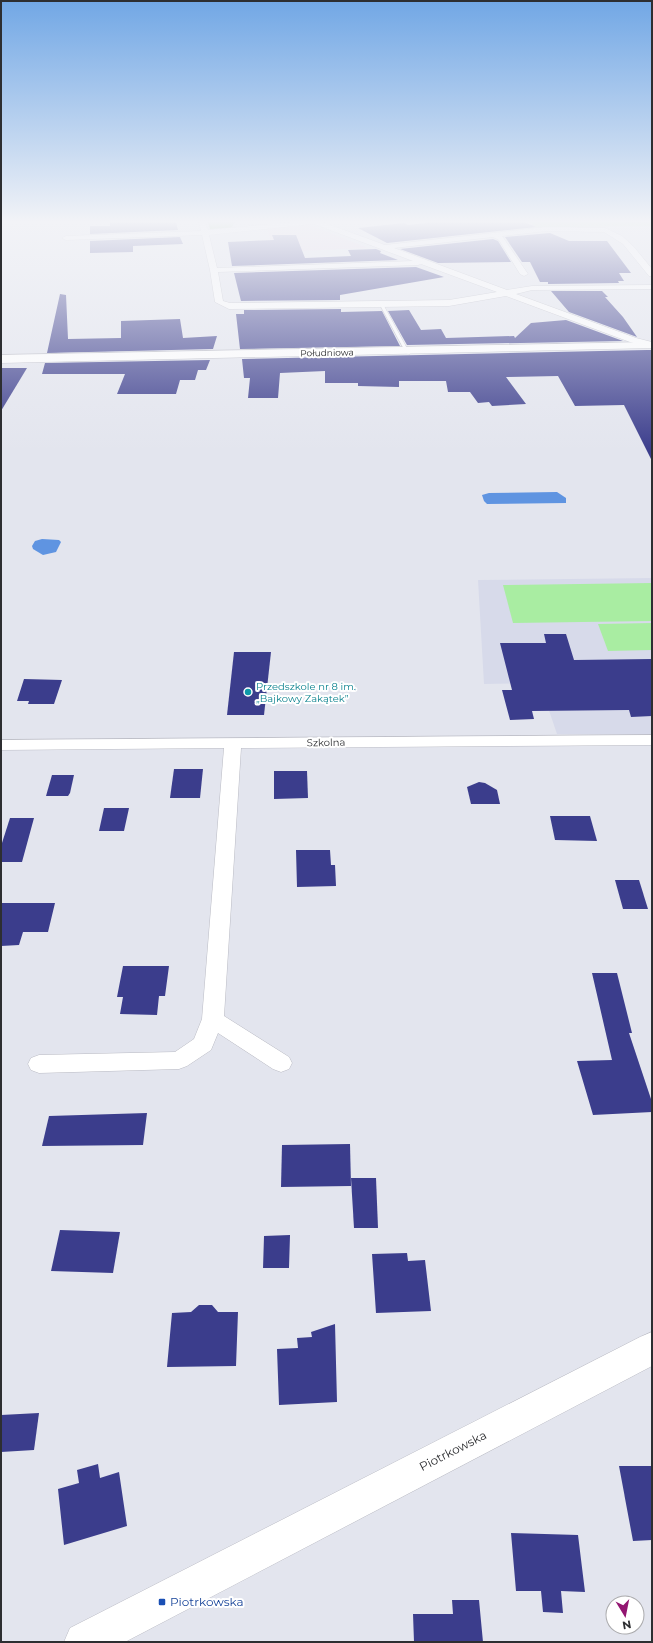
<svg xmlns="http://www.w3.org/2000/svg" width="653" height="1643" viewBox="0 0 653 1643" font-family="Montserrat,sans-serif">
<rect width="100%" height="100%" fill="#e3e5ee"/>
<polygon fill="#e7d5e6" points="308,224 368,248 274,252 267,228"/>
<polygon fill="#d7daea" points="652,578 652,734 557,734 541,687 532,683 484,684 478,580"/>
<g fill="#a9eda2">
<polygon points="530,222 652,222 652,226 536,227"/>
<polygon points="652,583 652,621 513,623 503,585"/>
<polygon points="652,623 652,650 608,651 598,624"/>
</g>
<polygon fill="#6fb569" points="208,222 235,222 231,228 210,229"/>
<g fill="#5f94e1">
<polygon points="557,492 566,498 566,503 487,504 484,501 482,495 489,493"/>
<polygon points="42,539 59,540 61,542 56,552 43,555 33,549 32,546 35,541"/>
</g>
<g fill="#3b3d8c">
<polygon points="110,222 176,222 178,230 90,234 90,226 110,226"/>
<polygon points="434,222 524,222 536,227 387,243 358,228 404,223 408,225"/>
<polygon points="550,233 569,241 607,241 631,273 619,273 624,281 618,281 619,283 548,284 548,282 540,282 530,262 522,262 505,237"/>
<polygon points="272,235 296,235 305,258 351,256 348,250 376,249 381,251 380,253 398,260 232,266 228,242 274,240"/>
<polygon points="180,237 183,244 133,246 133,252 90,253 90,241"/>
<polygon points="493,239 498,241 511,262 438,263 400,249"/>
<polygon points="416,267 444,277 340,295 340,300 241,301 234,273"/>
<polygon points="551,291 602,291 608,297 605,297 623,317 637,337 569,312"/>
<polygon points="60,294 66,295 68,339 121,338 121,321 180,319 183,338 217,336 213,349 47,353"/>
<polygon points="341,309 341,312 382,311 400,346 240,349 236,314 244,314 244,310"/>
<polygon points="409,310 421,330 441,329 446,338 514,336 515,338 531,323 566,320 623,341 407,345 388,311"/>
<polygon points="647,350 652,350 652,461 624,405 575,406 558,376 506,377 526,404 492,406 489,402 478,403 470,392 448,392 446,381 399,381 399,387 358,386 358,383 325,383 325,371 280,373 278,398 248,398 250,378 244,378 242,359"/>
<polygon points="210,360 206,370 198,370 195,380 180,380 176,394 117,394 125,374 42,374 45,363"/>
<polygon points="1,368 27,368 1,411"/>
<polygon points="544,634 566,634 574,660 652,659 652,716 631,717 629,710 532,711 534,719 510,720 502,690 512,690 500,643 546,643"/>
<polygon points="234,652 271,652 264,715 227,715"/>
<polygon points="24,679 62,680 54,704 28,704 29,701 17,701"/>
<polygon points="174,769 203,769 200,798 170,798"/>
<polygon points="274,771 307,771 308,798 274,799"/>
<polygon points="52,775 74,775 70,793 68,796 46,796"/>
<polygon points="479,782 485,783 497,790 500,804 471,804 467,787"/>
<polygon points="104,808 129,808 124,831 99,831"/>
<polygon points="550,816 590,816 597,841 555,840"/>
<polygon points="10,818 34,818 22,862 1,862 1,846"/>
<polygon points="296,850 330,850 331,865 335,865 336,886 297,887"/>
<polygon points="615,880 639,880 648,909 623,909"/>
<polygon points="1,903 55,903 48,932 23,932 19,945 1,946"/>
<polygon points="123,966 169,966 165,996 159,996 157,1015 120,1014 123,997 117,997"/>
<polygon points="592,973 617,973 632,1033 629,1033 652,1102 652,1112 593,1115 577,1061 612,1060"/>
<polygon points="147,1113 143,1145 42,1146 49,1116"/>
<polygon points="350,1144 351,1186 281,1187 282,1145"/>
<polygon points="351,1178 376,1178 378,1228 354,1228"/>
<polygon points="60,1230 120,1232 113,1273 51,1271"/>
<polygon points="290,1235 289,1268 263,1268 264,1236"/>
<polygon points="407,1253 408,1261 425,1260 431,1311 376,1313 372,1254"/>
<polygon points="199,1305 212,1305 218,1312 238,1312 236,1366 167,1367 172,1313 191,1312"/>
<polygon points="335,1324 337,1402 279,1405 277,1349 298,1348 297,1338 312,1337 311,1332"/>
<polygon points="39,1413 34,1450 1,1452 1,1415"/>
<polygon points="98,1464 100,1478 119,1472 127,1526 64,1545 58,1489 79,1483 77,1470"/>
<polygon points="619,1466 652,1466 652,1540 633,1541"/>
<polygon points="511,1533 578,1535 585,1592 561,1591 563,1613 543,1612 541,1591 516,1591"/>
<polygon points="452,1600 479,1600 483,1642 414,1642 413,1614 453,1614"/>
</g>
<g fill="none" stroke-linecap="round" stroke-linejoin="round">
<g stroke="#babbc4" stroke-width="1">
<polygon id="lane" points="379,303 383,304 410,354 406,353"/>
</g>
<g stroke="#babbc4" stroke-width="1">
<g id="street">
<path d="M199 222H205L208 230 294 222H322L385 245 546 227 605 228 622 236 634 247 652 269V276H649L623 244 604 232 546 231 502 236 528 274 524 276 520 274 499 240 493 237 394 248 507 290 532 286 652 285V289L532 290 516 294 636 338 652 342V348L630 342 506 296 449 306 229 309 215 302 210 270 202 235 66 240 62 238 66 236 201 231ZM313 224H314L413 261 217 268 209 235ZM421 264 497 292 449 300 230 303 223 301 218 272 418 265Z"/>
<polygon points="652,735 652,745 241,748 224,1016 289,1057 292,1063 289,1069 281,1072 273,1069 218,1033 211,1050 187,1066 179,1069 39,1073 31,1070 28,1064 31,1058 39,1055 175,1052 194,1039 202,1019 224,748 1,750 1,740"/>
</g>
</g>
<g stroke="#babbc4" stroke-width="1">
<g id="secondary">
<polygon points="652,342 652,348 1,363 1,355"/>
<polygon points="652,1332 652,1366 125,1642 64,1642 70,1628 640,1337"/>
</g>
</g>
<polyline stroke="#919298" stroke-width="1" stroke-dasharray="2 1" stroke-linecap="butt" points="625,223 652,222"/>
<use href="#lane" fill="#fff" fill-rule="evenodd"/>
<use href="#street" fill="#fff" fill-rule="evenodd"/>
<use href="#secondary" fill="#fff" fill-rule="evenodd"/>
</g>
<linearGradient id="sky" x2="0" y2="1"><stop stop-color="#71a7e5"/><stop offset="0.49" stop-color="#f2f3f7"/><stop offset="1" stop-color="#f2f3f7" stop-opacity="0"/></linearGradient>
<rect width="653" height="452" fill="url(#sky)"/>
<circle fill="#0f9aa8" stroke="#fff" stroke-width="1.5" cx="248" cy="692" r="4"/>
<rect fill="#1a4fb4" stroke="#fff" stroke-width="1.5" x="158" y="1598" width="8" height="8" rx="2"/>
<g text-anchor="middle" stroke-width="4" stroke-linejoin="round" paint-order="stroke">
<g font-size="9" fill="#2d2e31" stroke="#fff">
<text transform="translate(327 353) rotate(-1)" y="3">Południowa</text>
</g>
<g font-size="10" fill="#0d838f" stroke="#fff" text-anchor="start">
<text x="256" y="690">Przedszkole nr 8 im.<tspan x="256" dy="12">„Bajkowy Zakątek”</tspan></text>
</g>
<g font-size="10" fill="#2d2e31" stroke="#fff">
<text transform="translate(326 742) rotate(-1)" y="4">Szkolna</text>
</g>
<g font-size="12" fill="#2d2e31" stroke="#fff">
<text transform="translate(453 1451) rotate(-27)" y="4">Piotrkowska</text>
</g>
<g font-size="12" fill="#164399" stroke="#fff" text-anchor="start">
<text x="170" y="1606">Piotrkowska</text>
</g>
</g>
<rect width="653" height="1643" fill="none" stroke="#2d2e31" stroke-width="4"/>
<g transform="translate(625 1615) rotate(170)"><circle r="19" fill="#ffffff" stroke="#ababad"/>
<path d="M0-3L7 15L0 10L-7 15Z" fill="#931671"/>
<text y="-6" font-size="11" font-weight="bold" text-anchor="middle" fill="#2d2e31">N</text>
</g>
</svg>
